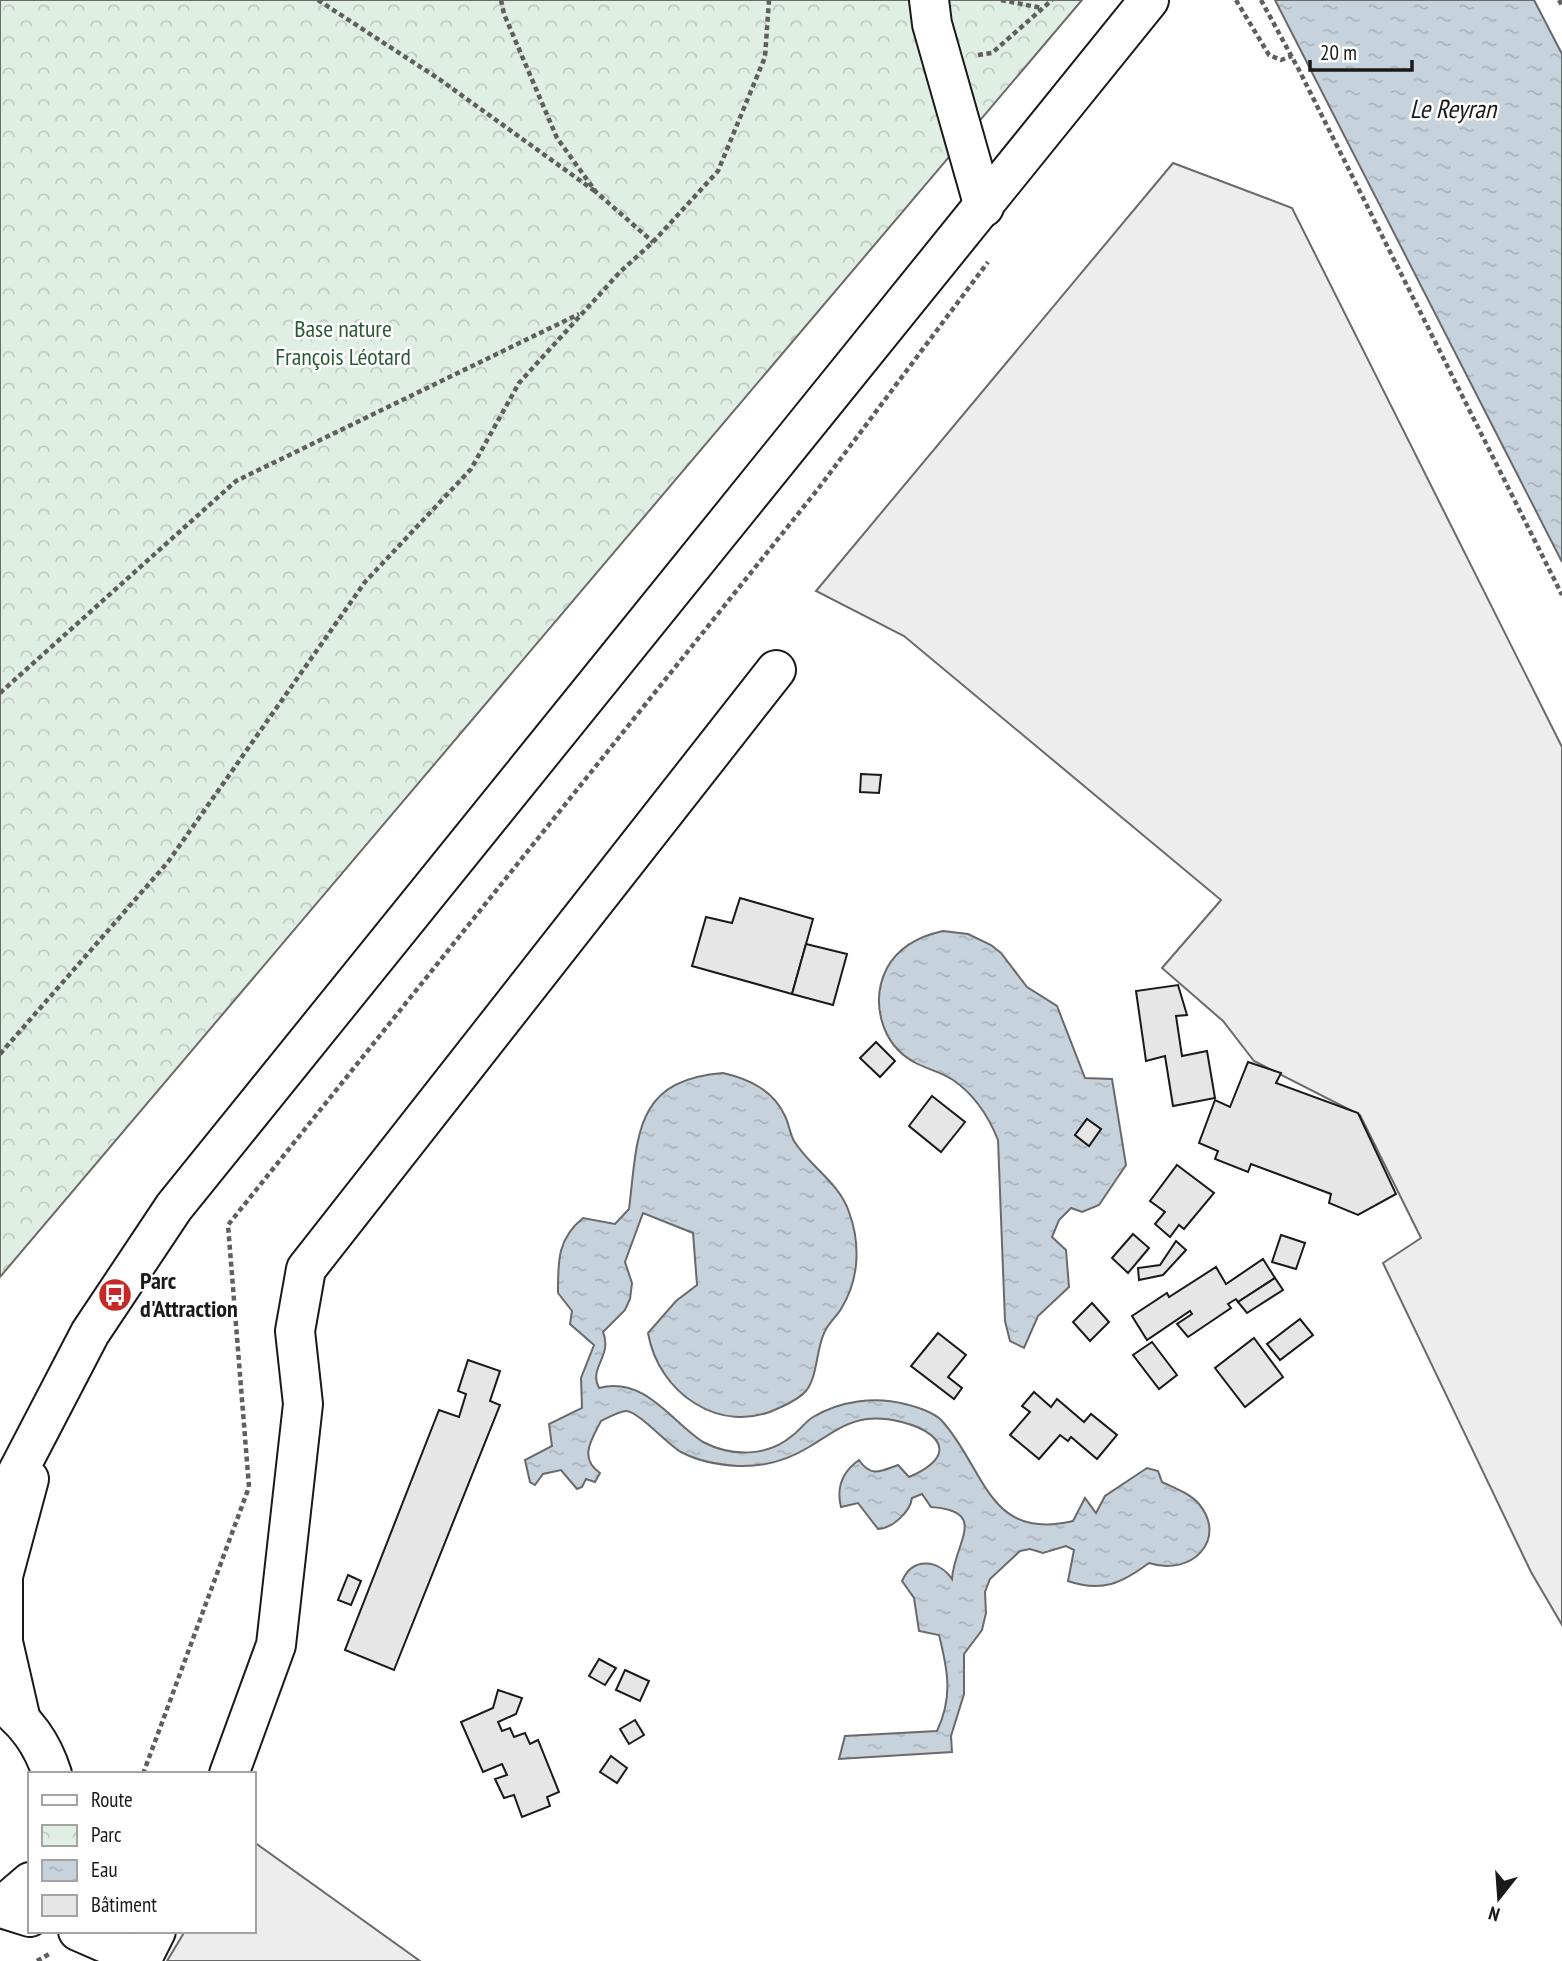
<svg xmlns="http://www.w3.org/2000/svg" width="1562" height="1961" viewBox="0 0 1562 1961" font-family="'PT Sans Narrow',sans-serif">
<defs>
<pattern id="park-crowns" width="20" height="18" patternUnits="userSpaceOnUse" patternTransform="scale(1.75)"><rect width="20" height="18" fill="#e0efe3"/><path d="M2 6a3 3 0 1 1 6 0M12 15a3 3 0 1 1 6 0" fill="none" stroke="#c0ccc2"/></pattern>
<pattern id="water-ripples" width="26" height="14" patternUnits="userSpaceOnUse" patternTransform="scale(1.75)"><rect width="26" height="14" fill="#c6d2dc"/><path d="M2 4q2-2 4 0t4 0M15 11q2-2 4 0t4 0" fill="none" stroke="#aab4bc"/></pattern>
</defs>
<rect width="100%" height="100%" fill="#fff"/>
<polygon fill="url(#park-crowns)" stroke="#6a6a6a" stroke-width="2" points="0,0 1082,0 0,1277"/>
<g fill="#ededed" stroke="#6a6a6a" stroke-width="2">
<polygon points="1173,163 1292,208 1562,747 1562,1625 1531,1572 1383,1263 1421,1238 1360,1115 1254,1061 1223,1021 1162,968 1221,900 904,636 816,591"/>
<polygon points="254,1842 420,1961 167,1961 185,1931 254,1931"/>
</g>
<g fill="url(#water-ripples)" stroke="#6a6a6a" stroke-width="2" fill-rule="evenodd">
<polygon points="1275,0 1534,0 1562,54 1562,562"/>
<path d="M943 931 968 934 991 945 1001 953 1027 987 1057 1006 1085 1078 1112 1079 1126 1165 1099 1205 1082 1212 1071 1208 1059 1220 1052 1237 1066 1250 1069 1287 1038 1316 1024 1348 1010 1341 1005 1321 998 1140C988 1115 975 1095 953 1080 941 1072 926 1069 914 1062 881 1044 870 1001 887 968 899 946 920 936 943 931ZM1087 1119 1101 1129 1089 1146 1075 1135Z"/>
<path d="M723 1073C749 1079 773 1090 785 1116 789 1124 790 1134 794 1141 810 1167 839 1182 849 1212 861 1245 859 1280 841 1309 836 1317 829 1323 825 1331 816 1348 818 1376 806 1391 799 1399 788 1404 779 1408 720 1437 658 1392 648 1333L676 1301 697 1285 693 1233 643 1213 625 1262 632 1283 630 1299 625 1310 603 1332C613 1356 588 1368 599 1388 644 1376 670 1420 703 1442 732 1457 768 1457 793 1435 800 1430 805 1422 813 1417 840 1401 875 1396 905 1404 917 1407 935 1412 943 1422 986 1471 988 1541 1073 1521L1085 1498 1096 1513 1105 1496 1147 1468 1158 1471 1162 1482C1174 1488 1190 1493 1199 1504 1228 1539 1192 1577 1149 1563 1122 1583 1102 1593 1068 1581L1074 1550 1066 1546 1043 1553 1030 1549 1020 1551 990 1579 985 1592 986 1613 982 1630 964 1654V1694L951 1736 952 1752 839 1759 845 1736 937 1731C953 1697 948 1671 939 1635L919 1631 914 1598 902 1581C913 1556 939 1560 952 1579 954 1543 990 1511 931 1507L922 1494 912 1498C910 1512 893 1528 878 1529L858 1503 841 1507C836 1487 842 1472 859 1460 871 1478 881 1471 898 1465L909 1477C980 1446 910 1415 867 1419 844 1422 828 1436 809 1447 788 1460 763 1467 738 1466 719 1465 698 1461 681 1452 667 1444 638 1411 626 1411 619 1411 608 1418 601 1421 592 1439 578 1458 600 1473L595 1482 586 1479 582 1487 577 1489 561 1470 543 1474 535 1485 530 1482 525 1460 552 1446 549 1424 582 1408 581 1378 594 1345 570 1324 572 1311 558 1293C558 1262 557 1239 583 1218L615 1224 629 1209C638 1137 633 1080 723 1073Z"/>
</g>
<g fill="#e6e6e6" stroke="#1a1a1a" stroke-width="2">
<polygon points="861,774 881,775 879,793 860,792"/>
<polygon points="740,898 813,919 792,994 692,966 706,917 732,923"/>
<polygon points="806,944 847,954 833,1005 792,994"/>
<polygon points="1178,985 1187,1015 1176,1016 1182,1056 1207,1051 1215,1098 1173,1106 1165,1056 1146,1061 1136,991"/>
<polygon points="876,1042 895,1061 880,1077 860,1058"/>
<polygon points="1248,1062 1281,1073 1276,1083 1358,1113 1396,1194 1358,1215 1329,1203 1331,1194 1251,1164 1248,1172 1215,1159 1218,1151 1199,1143 1215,1100 1230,1107"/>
<polygon points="932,1096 965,1122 941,1152 909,1126"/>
<polygon points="1087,1119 1101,1129 1089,1146 1075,1135"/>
<polygon points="1177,1165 1214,1193 1184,1229 1179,1225 1170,1237 1155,1224 1165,1212 1150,1201"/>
<polygon points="1133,1234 1149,1248 1128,1273 1112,1258"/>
<polygon points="1281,1235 1305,1243 1296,1269 1272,1262"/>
<polygon points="1176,1241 1186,1250 1163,1275 1139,1280 1138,1268 1160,1265"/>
<polygon points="1263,1259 1275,1278 1238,1302 1236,1299 1228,1304 1231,1308 1188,1337 1177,1324 1192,1314 1190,1311 1147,1340 1132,1316 1167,1293 1169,1297 1216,1267 1226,1284"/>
<polygon points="1275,1278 1283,1290 1247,1313 1238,1302"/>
<polygon points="1092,1303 1109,1322 1090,1341 1073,1322"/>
<polygon points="1300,1319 1313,1335 1280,1360 1267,1344"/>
<polygon points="938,1333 966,1355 948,1377 962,1388 954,1399 911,1366"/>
<polygon points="1254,1338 1283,1377 1245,1407 1215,1368"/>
<polygon points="1152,1342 1177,1375 1159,1389 1133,1355"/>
<polygon points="468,1360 500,1371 490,1401 500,1405 394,1670 345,1650 439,1410 459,1417 466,1394 458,1391"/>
<polygon points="1034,1392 1051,1407 1057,1399 1084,1422 1091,1414 1117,1435 1097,1459 1071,1437 1068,1441 1060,1435 1039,1459 1010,1435 1030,1412 1022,1406"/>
<polygon points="348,1575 361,1581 351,1605 338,1600"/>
<polygon points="599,1659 616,1668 605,1685 589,1676"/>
<polygon points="625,1670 649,1681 640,1701 616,1690"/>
<polygon points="498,1690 522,1698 516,1714 498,1722 502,1731 510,1728 514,1737 525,1733 530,1744 538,1740 559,1792 547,1797 550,1806 522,1817 514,1795 504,1798 495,1779 507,1775 502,1764 483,1772 461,1722 493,1708"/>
<polygon points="635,1720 644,1735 629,1744 620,1729"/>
<polygon points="611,1756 627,1768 617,1783 600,1772"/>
</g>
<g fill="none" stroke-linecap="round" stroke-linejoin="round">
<g stroke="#1a1a1a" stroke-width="42">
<g id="minor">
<polyline points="929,0 932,24 984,207"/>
<polyline points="229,1774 276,1645 303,1404 295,1331 306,1269 776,670"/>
<polyline points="1,1908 30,1917"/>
<polyline points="78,1931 142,1959 156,1931"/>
</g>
</g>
<g stroke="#1a1a1a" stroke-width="42">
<g id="major">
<polyline points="0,1506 90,1333 174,1207 1149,0"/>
<path d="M0 1702C26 1721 42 1743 52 1774"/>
<polyline points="20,1716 3,1642 3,1576 29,1479"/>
<polyline points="0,1908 30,1882"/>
</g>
</g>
<g stroke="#5f5f5f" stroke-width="4.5" stroke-dasharray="5 3.5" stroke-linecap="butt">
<polyline points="318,0 439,79 596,192"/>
<polyline points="501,0 504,14 557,138 596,192 653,242"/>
<polyline points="1001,0 1042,8"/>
<polyline points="1236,0 1269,55 1281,60 1292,56"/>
<polyline points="1261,0 1299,70 1562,595"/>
<polyline points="1559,0 1562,5"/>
<polyline points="978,55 992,53 1052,0"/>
<polyline points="0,693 236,481 579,314"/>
<polyline points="0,1054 168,862 365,582 471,469 519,383 620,272 653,242 718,171 765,57 769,0"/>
<polyline points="143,1774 249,1487 228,1225 818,489 988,262"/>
<polyline points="37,1961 51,1953"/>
</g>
<use href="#minor" stroke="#fff" stroke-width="38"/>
<use href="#major" stroke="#fff" stroke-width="38"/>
</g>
<defs>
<g id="bus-disc" transform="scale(1.75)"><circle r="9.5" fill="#c62828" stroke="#fff"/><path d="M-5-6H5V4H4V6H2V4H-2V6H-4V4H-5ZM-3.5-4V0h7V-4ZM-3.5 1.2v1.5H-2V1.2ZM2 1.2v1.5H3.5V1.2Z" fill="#fff"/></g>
</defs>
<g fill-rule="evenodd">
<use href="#bus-disc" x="115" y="1295"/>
</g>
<g text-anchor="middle" stroke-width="5" stroke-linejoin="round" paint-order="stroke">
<g font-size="24" fill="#2b5a34" stroke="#fff">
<text x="343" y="337">Base nature<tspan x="343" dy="28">François Léotard</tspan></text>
</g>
<g font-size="24" font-weight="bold" fill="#1a1a1a" stroke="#fff" text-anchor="start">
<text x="140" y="1289">Parc<tspan x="140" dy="28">d'Attraction</tspan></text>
</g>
<g font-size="26" font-style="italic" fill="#1a1a1a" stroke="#fff">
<text x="1453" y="118">Le Reyran</text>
</g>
</g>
<rect x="28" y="1772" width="228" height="161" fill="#ffffff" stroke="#a3a3a3" stroke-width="2"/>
<rect x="42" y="1795" width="35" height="10" fill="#ffffff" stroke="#a3a3a3" stroke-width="2"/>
<text x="91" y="1807" font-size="21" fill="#1a1a1a">Route</text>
<rect x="42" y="1825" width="35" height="21" fill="url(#park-crowns)" stroke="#a3a3a3" stroke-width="2"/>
<text x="91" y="1842" font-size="21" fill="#1a1a1a">Parc</text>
<rect x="42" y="1860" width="35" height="21" fill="url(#water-ripples)" stroke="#a3a3a3" stroke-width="2"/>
<text x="91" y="1877" font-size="21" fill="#1a1a1a">Eau</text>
<rect x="42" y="1895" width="35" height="21" fill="#e6e6e6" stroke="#a3a3a3" stroke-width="2"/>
<text x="91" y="1912" font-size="21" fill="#1a1a1a">Bâtiment</text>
<g transform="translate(1499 1898) rotate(197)" stroke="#ffffff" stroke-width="5" paint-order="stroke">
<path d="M0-5L12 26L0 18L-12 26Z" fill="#1a1a1a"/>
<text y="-10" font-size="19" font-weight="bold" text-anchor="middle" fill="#1a1a1a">N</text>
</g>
<path d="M1310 60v10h102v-10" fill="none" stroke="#1a1a1a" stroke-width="3.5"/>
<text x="1320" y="60" font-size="21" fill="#1a1a1a" stroke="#ffffff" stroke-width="5" paint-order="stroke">20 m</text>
</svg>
